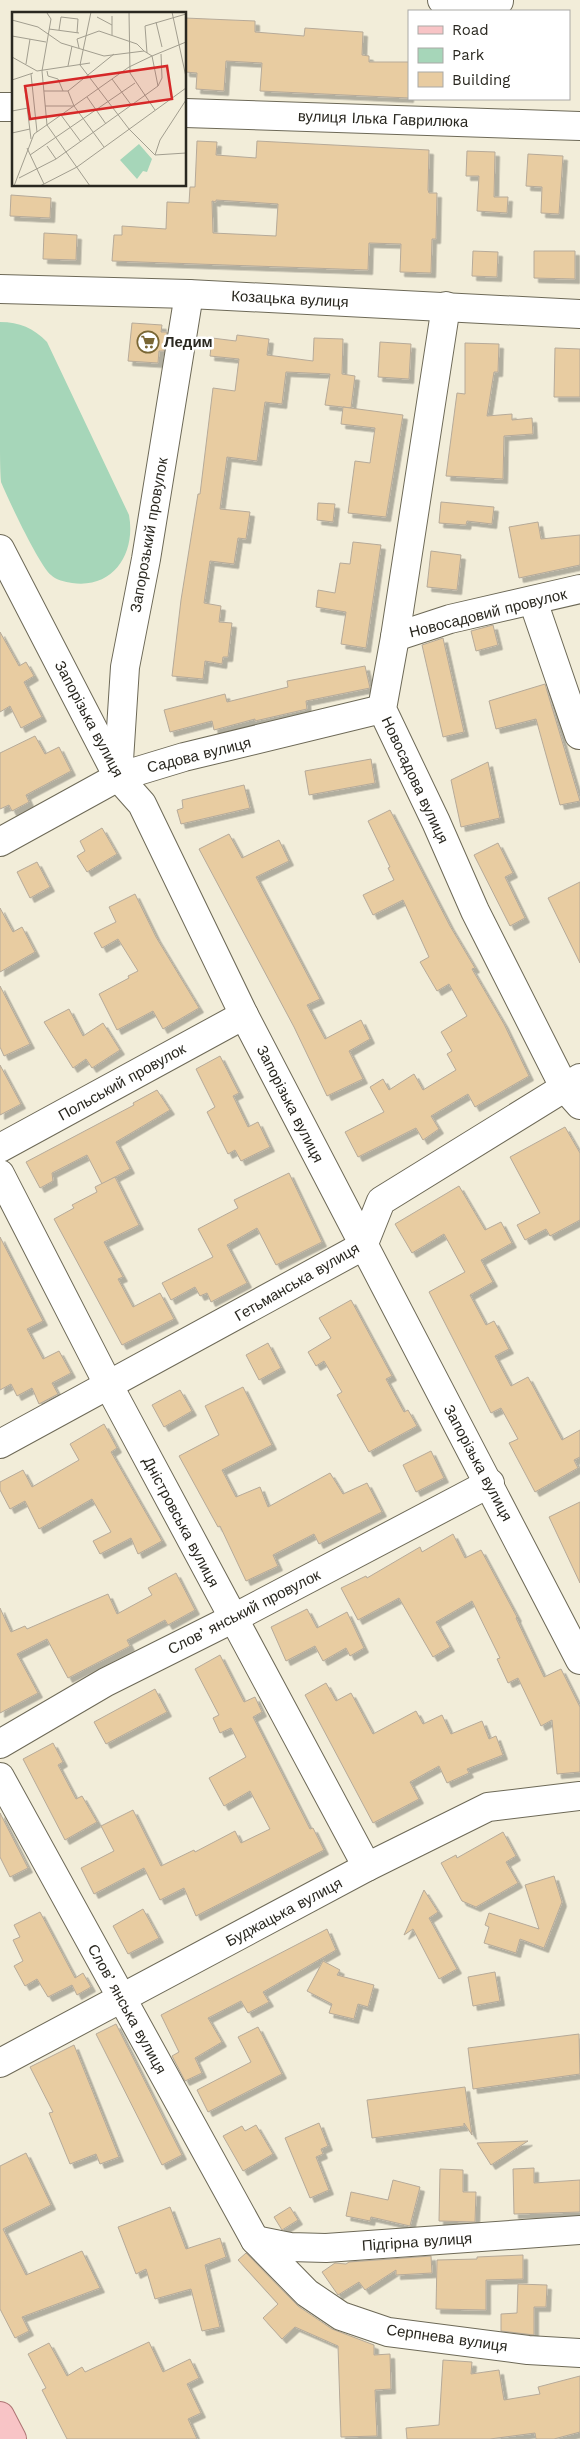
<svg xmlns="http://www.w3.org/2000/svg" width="580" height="2439" viewBox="0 0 580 2439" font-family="'Work Sans',sans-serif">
<defs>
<filter id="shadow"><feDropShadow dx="4.5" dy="4.5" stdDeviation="0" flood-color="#0004"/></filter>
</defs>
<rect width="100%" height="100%" fill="#f2edd9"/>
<path fill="#a6d6b9" d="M0 322C20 322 33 328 47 342L129 515C136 553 114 589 72 583 65 582 56 580 51 575 39 565 8 499 1 482 0 470 0 452 0 440 0 401 0 362 0 322Z"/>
<g fill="#e8cca1" stroke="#b6aa99" fill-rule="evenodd" filter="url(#shadow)">
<polygon points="185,18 255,21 255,32 304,36 305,28 363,32 362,55 369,56 369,62 409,62 409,98 260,91 262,63 226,61 224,91 196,89 197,73 185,72"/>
<path d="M197 141 217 142 216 155 256 158 257 141 429 150 428 190 429 193H437L436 239H432L431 273 400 272 401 244 369 243 368 270 112 261 114 235H122V226L166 229 167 202 189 203 190 187H195ZM216 200 278 204 276 236 213 233 212 201 216 202Z"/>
<polygon points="467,151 495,152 494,197 508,197 507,213 477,211 479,176 466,176"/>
<polygon points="528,154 563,156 559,214 541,213 542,187 526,186"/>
<polygon points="11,195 51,198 50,218 10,216"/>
<polygon points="44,233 77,235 76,260 43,259"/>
<polygon points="473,251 498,252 497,277 472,276"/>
<polygon points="534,251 575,251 575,279 534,278"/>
<polygon points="132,323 162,325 161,332 167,332 164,351 159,351 158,363 128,361"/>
<polygon points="237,335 269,339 267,355 313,361 314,338 343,339 342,374 355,376 351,408 325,405 330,374 286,372 282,404 265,402 257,461 227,457 220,509 250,512 246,539 238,538 234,564 210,561 204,603 221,606 219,622 232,623 228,657 223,657 222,664 205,661 203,679 172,676 181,600 198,494 200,494 213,388 235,391 239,359 210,356 212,338 236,341"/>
<polygon points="380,342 411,344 409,379 378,377"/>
<polygon points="465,343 499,344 498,372 494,372 487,416 512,414 512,420 532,418 533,434 504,436 503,479 446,476 457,393 465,394"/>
<polygon points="555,348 580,349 580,397 554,397"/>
<polygon points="343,407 403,415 386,517 348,513 355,461 370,463 375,428 341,424"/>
<polygon points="441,502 494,507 492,524 467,521 466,525 439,523"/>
<polygon points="318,503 335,504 333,522 317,520"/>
<polygon points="538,522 541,539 580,535 580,565 519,578 509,527"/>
<polygon points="353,542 381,545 366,648 341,644 346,612 316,607 318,590 335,593 340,563 350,564"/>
<polygon points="431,551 461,555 457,590 427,587"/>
<polygon points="493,625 498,645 476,651 471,631"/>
<polygon points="0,632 19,666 26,662 34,676 24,682 42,717 21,728 10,706 0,712"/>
<polygon points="443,638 464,732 443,737 422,645"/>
<polygon points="365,666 370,688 306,701 307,709 255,721 255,719 214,730 212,721 170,732 164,710 225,694 227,702 288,687 287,681"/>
<polygon points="545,684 580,801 560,805 536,719 496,729 489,701"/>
<polygon points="35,736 45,754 59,747 71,771 26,795 29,802 12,811 9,805 0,809 0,753"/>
<polygon points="371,759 375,783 309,795 305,771"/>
<polygon points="488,762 500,818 461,827 451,780"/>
<polygon points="244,785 250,808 181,824 177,810 183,808 182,800"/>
<polygon points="390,810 450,926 475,968 472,969 504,1024 529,1076 475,1107 468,1094 431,1116 439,1129 423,1140 416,1128 358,1157 345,1132 384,1112 370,1087 383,1079 389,1090 414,1074 423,1090 456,1070 447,1054 452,1051 441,1032 467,1016 449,984 437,991 420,962 429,957 403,900 373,915 363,895 394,880 388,868 390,867 368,821"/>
<polygon points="102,828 117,854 87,872 77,856 85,851 80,841"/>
<polygon points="229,834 242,858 279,840 289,861 256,877 320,999 307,1005 325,1039 361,1020 370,1039 349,1051 363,1079 327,1096 294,1027 199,849"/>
<polygon points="498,843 513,873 505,877 525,918 510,926 474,855"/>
<polygon points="37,862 50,887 30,898 17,872"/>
<polygon points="580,882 580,963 548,898"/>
<polygon points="135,894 156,937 199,1008 163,1029 153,1011 117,1030 99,994 129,978 128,976 138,971 118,939 102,948 94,933 116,922 109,907"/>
<polygon points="0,908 13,932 22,927 35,952 0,972"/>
<polygon points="0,986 30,1044 4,1056 0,1047"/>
<polygon points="69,1009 83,1036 103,1023 120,1050 92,1068 86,1059 73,1068 44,1022"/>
<polygon points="220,1056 239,1093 233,1096 248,1127 258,1122 270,1147 241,1161 235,1150 228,1154 207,1112 215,1107 196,1069"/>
<polygon points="0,1065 21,1104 0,1115"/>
<polygon points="157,1090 170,1110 116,1142 130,1169 102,1184 87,1155 52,1173 53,1181 40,1188 26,1162 134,1105 133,1103"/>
<polygon points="565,1127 580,1153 580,1220 550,1236 546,1229 525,1240 517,1225 540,1213 510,1157"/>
<polygon points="289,1173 322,1242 276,1265 257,1228 227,1245 247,1283 211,1302 207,1293 200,1296 195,1287 171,1300 162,1283 213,1257 198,1229 238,1208 234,1200"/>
<polygon points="115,1177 139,1225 104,1242 123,1277 118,1279 133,1307 160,1293 174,1319 122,1345 54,1219 74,1208 72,1205 97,1192 95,1187"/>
<polygon points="459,1186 485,1230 501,1222 512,1243 481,1260 493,1282 470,1295 486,1325 494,1321 509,1349 495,1356 511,1386 528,1377 562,1440 580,1430 580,1457 574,1460 578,1468 535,1492 509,1443 518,1439 501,1408 491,1413 429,1292 465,1272 444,1234 412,1253 395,1224"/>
<polygon points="0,1237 43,1321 27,1329 43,1359 59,1351 71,1373 52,1383 58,1394 39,1404 32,1388 17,1396 11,1384 0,1390"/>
<polygon points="351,1300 392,1376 386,1379 404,1412 408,1410 417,1426 369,1452 337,1395 342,1392 324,1361 316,1366 308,1352 331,1338 319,1318"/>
<polygon points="268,1343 281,1368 259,1380 246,1355"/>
<polygon points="243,1387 272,1445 222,1470 236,1497 260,1487 268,1507 330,1473 343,1494 367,1483 382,1512 319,1544 314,1534 273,1555 278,1566 246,1581 220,1526 218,1527 179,1456 219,1435 205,1406"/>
<polygon points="180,1390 192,1411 164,1427 152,1405"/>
<polygon points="104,1424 117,1448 111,1452 162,1541 138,1554 131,1538 100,1554 93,1541 111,1532 92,1499 39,1529 25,1501 10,1509 0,1490 0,1482 23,1470 32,1487 79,1460 70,1444"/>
<polygon points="431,1451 444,1478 416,1492 403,1465"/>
<polygon points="580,1502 580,1583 549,1517"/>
<polygon points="453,1534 465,1558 481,1550 517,1617 516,1618 544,1677 561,1669 580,1707 580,1772 557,1774 552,1720 541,1726 518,1678 508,1683 497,1659 500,1658 472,1601 436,1622 450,1647 433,1657 399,1598 358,1620 341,1588 366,1576 367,1578 420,1547 422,1552"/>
<polygon points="176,1573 195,1610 168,1625 165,1620 127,1640 130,1646 68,1678 47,1639 17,1654 38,1693 0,1713 0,1608 11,1632 25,1626 27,1629 108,1594 117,1614 152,1595 148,1588"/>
<polygon points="307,1609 317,1628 347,1612 364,1648 350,1656 346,1648 323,1661 315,1646 286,1661 271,1627"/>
<polygon points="220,1655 244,1702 255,1697 262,1712 253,1717 310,1829 313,1828 324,1850 196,1916 184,1888 160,1900 144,1868 94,1894 81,1868 114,1851 101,1826 133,1810 161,1866 194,1850 195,1852 235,1831 241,1843 270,1829 250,1791 224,1806 209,1778 246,1757 231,1728 220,1733 213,1718 219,1715 195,1669"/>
<polygon points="326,1683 336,1701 351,1693 373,1734 416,1711 423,1724 442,1715 451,1734 482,1721 489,1739 496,1736 503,1755 467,1769 469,1773 447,1783 439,1766 410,1782 419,1799 373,1823 305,1695"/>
<polygon points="155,1689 167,1712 106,1744 94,1722"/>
<polygon points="53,1743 63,1762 58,1765 76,1799 82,1796 97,1822 65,1840 23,1759"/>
<polygon points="0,1813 28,1868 10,1877 0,1857"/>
<polygon points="503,1832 516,1856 506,1862 518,1883 476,1907 462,1901 441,1863 456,1855 457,1858"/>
<polygon points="554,1876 562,1902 544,1948 520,1939 516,1953 484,1943 489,1927 485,1925 489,1913 539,1929 525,1885"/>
<polygon points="424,1890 438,1912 429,1918 457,1969 439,1979 413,1929 404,1935"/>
<polygon points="143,1909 159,1938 128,1954 113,1926"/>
<polygon points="40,1912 75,1978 83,1973 91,1987 77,1995 72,1985 48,1997 37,1979 25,1986 14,1966 23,1961 13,1940 20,1937 14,1925"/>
<polygon points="327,1929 336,1950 263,1992 269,2002 248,2013 241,2001 208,2018 222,2042 195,2058 202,2073 185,2081 172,2056 179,2052 161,2015"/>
<polygon points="323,1961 340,1970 337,1975 374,1985 368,2007 358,2004 354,2019 329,2013 332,2004 307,1991"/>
<polygon points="495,1972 500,2001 473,2006 468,1977"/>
<polygon points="116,2024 182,2155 162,2165 96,2034"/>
<polygon points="258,2027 282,2074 208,2112 197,2090 251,2062 238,2037"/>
<polygon points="579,2034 580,2074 473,2089 468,2048"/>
<polygon points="74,2045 119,2157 100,2164 96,2154 70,2164 49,2113 53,2112 30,2067"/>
<polygon points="465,2087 472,2135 464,2123 464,2126 372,2138 367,2100"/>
<polygon points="319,2123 328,2146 321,2149 323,2154 316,2157 329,2190 310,2198 285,2138"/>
<polygon points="256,2125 273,2154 243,2171 223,2136 242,2126 245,2131"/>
<polygon points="528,2141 491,2165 477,2143"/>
<polygon points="26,2153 51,2205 3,2229 26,2275 82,2251 100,2288 22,2317 29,2331 15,2338 0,2309 0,2166"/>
<polygon points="534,2168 534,2183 580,2180 580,2212 514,2214 513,2169"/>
<polygon points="440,2169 463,2170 463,2192 476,2192 475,2222 439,2221"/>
<polygon points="393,2180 420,2187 410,2226 371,2217 370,2221 346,2216 351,2192 388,2200"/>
<polygon points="170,2207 186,2249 220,2238 226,2257 205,2265 220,2327 202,2331 191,2289 155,2299 146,2269 136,2274 118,2227"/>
<polygon points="290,2207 298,2220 282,2230 274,2217"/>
<polygon points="246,2253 298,2306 332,2329 374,2345 374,2355 390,2354 391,2389 375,2390 377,2436 341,2437 338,2346 295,2327 282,2339 263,2318 278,2304 238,2260"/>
<polygon points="523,2255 523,2279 486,2280 486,2310 436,2309 437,2260 477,2259 477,2257"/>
<polygon points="431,2256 432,2273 396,2275 396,2270 365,2290 359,2282 338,2295 322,2272 335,2263 346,2264 349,2262"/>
<polygon points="518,2284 547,2285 546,2307 534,2307 534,2335 501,2331 501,2314 517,2313"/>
<polygon points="149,2342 163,2372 190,2359 199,2378 187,2384 201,2413 188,2419 197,2439 67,2439 42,2390 46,2388 28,2354 49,2343 67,2376 82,2367 85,2372"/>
<polygon points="443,2360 472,2362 471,2374 499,2370 504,2400 540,2394 538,2387 580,2376 580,2432 554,2439 536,2439 535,2433 490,2439 407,2439 406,2428 439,2425"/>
</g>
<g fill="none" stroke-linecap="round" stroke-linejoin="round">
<g stroke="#6d6957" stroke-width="30">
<g id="minor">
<polyline points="442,0 499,1"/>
<polyline points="0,107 14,107"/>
<polyline points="185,113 580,126"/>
<polyline points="0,289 189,294 580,314"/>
<polyline points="446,306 395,637 382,709 436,822 475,911 564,1087 580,1105"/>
<polyline points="0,549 118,777 142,804 244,1015 580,1660"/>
<polyline points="533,601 579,735"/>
<polyline points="395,637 450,619 580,589"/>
<polyline points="118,776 125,667 146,559 189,294"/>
<polyline points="0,842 118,777 184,757 382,709"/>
<polyline points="0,1148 244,1015"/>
<polyline points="0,1174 109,1386 367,1867"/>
<polyline points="0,1444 363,1246 381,1201 580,1078"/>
<polyline points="0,1744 106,1682 232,1619 490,1483"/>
<polyline points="0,1777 255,2240 307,2293 341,2316 388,2332 528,2350 580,2353"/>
<polyline points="0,2063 367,1867 488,1807 580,1796"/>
<polyline points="255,2240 290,2247 326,2248 580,2230"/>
</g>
</g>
<g stroke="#ad7373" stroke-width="30">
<polyline id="major" points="0,2416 12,2439"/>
</g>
<use href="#minor" stroke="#fff" stroke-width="28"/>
<use href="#major" stroke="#f8c4c6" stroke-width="28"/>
</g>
<defs>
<g id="supermarket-ring" transform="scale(1.125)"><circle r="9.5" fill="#fff" stroke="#796634" stroke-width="1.5"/><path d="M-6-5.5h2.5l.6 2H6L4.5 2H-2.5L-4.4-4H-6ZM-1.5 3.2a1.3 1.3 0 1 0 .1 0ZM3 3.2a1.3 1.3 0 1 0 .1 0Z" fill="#796634"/></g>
</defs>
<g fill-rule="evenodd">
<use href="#supermarket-ring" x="148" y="342"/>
</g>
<g text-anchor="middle" stroke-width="5" stroke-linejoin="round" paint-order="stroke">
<g font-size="15" fill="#2a2820" stroke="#fff">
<text transform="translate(383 119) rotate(2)" y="5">вулиця Ілька Гаврилюка</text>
<text transform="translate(290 299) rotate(3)" y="5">Козацька вулиця</text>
<text transform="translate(149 535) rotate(-80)" y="5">Запорозький провулок</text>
<text transform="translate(488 613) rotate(-14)" y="5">Новосадовий провулок</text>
<text transform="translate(89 719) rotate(62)" y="5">Запорізька вулиця</text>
<text transform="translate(199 755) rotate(-14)" y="5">Садова вулиця</text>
<text transform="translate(415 780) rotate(65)" y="5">Новосадова вулиця</text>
<text transform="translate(122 1082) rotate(-29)" y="5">Польський провулок</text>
<text transform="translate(290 1104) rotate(63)" y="5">Запорізька вулиця</text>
<text transform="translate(297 1282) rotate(-30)" y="5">Гетьманська вулиця</text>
<text transform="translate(478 1463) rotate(62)" y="5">Запорізька вулиця</text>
<text transform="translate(181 1522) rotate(62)" y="5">Дністровська вулиця</text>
<text transform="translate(244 1612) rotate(-27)" y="5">Словʼянський провулок</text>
<text transform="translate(284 1912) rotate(-28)" y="5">Буджацька вулиця</text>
<text transform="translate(127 2009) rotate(61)" y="5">Словʼянська вулиця</text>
<text transform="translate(417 2242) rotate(-4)" y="5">Підгірна вулиця</text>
<text transform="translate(447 2338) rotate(8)" y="5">Серпнева вулиця</text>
</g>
<g font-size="15" font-weight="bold" fill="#2a2820" stroke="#fff" text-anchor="start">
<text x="164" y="347">Ледим</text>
</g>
</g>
<g transform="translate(12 12)">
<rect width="174" height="174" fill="#f2edd9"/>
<path d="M127 132 140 147 135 160 131 159 125 167 108 148Z" fill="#a6d6b9"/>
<path fill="none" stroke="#a29e8f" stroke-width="1" d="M79 0 68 53 117 117M117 0 118 61 143 98M160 0 174 65M35 1 39 7 30 59 35 113 78 174M100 4V23M85 5 100 13M0 8 26 15 49 31 92 44 132 39 140 44 174 30M144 10 150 35M37 17 67 21M47 18 49 5 66 7 65 21M0 24 34 30M67 36 65 27 87 19 125 32 132 39M135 41 133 14 174 2M0 45 25 59 78 51M14 52 18 27M56 54 60 34M35 59 36 64 46 67 51 79M19 62 25 120M100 67 120 94M0 68 21 61M13 78 19 127M32 79H56L102 42M56 79 62 94 92 135M75 85 94 112M33 94H61M0 99 16 96M49 103 69 130M117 117 143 143 174 141M0 121 18 117M35 134 44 147M15 136 32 172M18 143 123 71M143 143 148 128 174 88M7 166 44 147 146 74 150 66 149 42M2 174 22 122 117 55 140 44 146 74M28 174 65 155 174 76"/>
<path fill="#d62828" fill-opacity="0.15" stroke="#d62828" stroke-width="2.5" d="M155 54 160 87 18 107 13 74Z"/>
<rect width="174" height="174" fill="none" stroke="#2a2820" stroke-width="2.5"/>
</g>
<rect x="408" y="10" width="162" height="90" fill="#ffffff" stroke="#aaa9a6"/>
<rect x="418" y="26" width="25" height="8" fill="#f8c4c6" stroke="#aaa9a6"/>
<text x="452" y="35" font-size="15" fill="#2a2820">Road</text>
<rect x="418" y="48" width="25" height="15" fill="#a6d6b9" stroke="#aaa9a6"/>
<text x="452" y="60" font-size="15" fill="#2a2820">Park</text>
<rect x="418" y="72" width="25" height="15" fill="#e8cca1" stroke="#aaa9a6"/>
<text x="452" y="85" font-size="15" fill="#2a2820">Building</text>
</svg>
